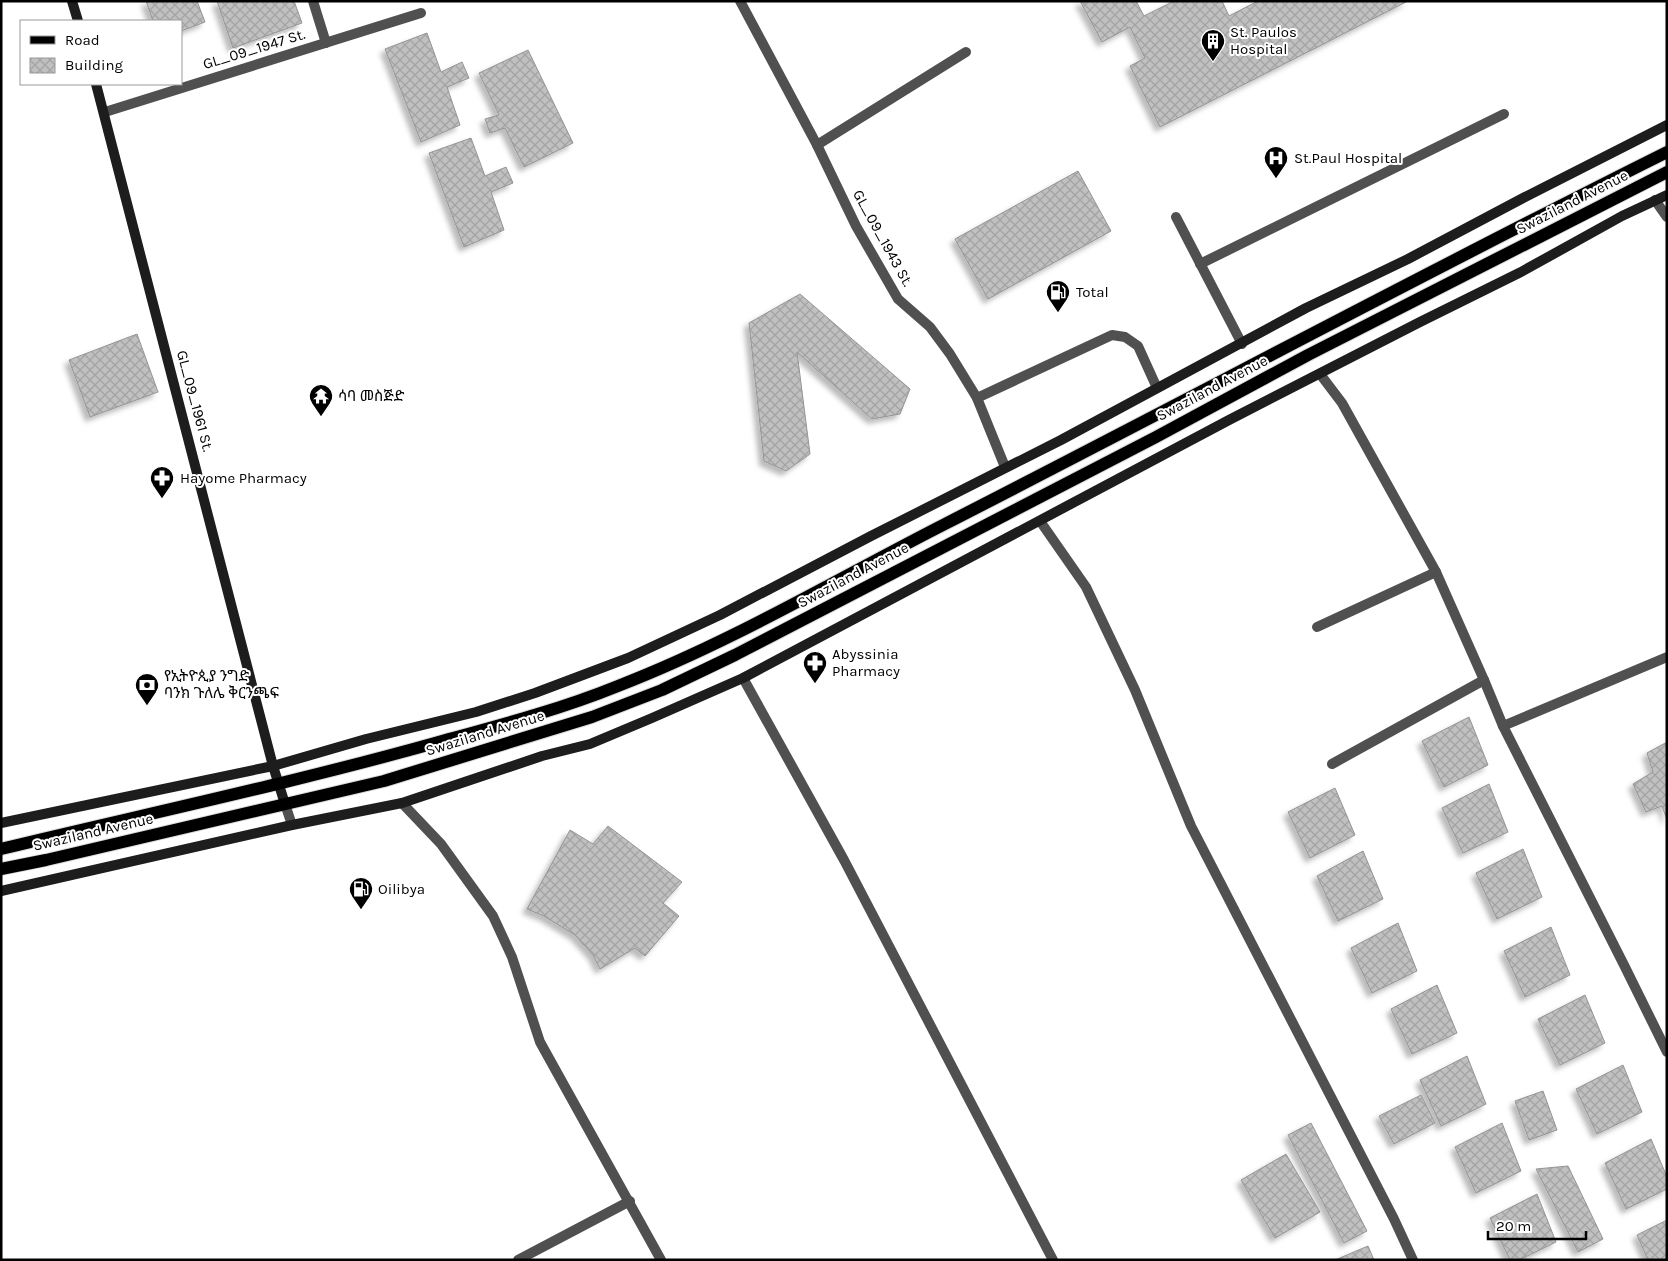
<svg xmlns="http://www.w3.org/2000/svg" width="1668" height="1261" viewBox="0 0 1668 1261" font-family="Karla,'Noto Sans Ethiopic',sans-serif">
<defs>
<pattern id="building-cross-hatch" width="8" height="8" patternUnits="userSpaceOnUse" patternTransform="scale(1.25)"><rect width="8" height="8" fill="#c0c0c0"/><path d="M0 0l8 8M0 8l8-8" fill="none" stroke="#a3a3a3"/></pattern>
<filter id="shadow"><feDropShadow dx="-4.5" dy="4.5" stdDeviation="2.5" flood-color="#0004"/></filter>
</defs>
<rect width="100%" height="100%" fill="#fff"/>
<g fill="url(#building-cross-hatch)" stroke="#949494" filter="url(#shadow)">
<polygon points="146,1 197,1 205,22 181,31 181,21 153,21"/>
<polygon points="217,1 294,1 302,23 233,48"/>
<polygon points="1080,1 1136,1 1144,16 1174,1 1222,1 1229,16 1258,1 1408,1 1160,127 1130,66 1145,58 1130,27 1102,42"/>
<polygon points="427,33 441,72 462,62 469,78 447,87 460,125 421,142 385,49"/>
<polygon points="528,50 573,143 524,167 505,128 490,133 485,119 499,115 479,73"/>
<polygon points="471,138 485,176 506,167 513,183 491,192 504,230 464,247 429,153"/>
<polygon points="1078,171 1111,231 988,299 955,239"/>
<polygon points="800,294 910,389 900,414 872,419 797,352 810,454 786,471 764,461 749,323"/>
<polygon points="137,334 158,392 90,417 69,360"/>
<polygon points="1469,717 1488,765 1444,787 1422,741"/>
<polygon points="1667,742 1667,820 1662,806 1646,812 1633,784 1653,772 1647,753"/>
<polygon points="1489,784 1508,832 1463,853 1442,808"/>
<polygon points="1335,788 1355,835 1310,858 1288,812"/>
<polygon points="608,826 682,882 663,903 679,916 645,956 635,948 600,969 593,955 575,935 544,916 527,909 570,830 593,844"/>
<polygon points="1523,849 1542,897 1497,919 1476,873"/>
<polygon points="1363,851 1383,899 1338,921 1317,876"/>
<polygon points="1398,923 1417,971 1372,993 1351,948"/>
<polygon points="1551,927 1570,975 1525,997 1504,951"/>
<polygon points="1437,985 1457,1033 1412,1054 1391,1009"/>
<polygon points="1585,995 1605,1043 1560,1065 1538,1019"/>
<polygon points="1467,1056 1486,1104 1441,1126 1420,1080"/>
<polygon points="1623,1065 1642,1112 1597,1134 1576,1089"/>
<polygon points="1543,1091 1557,1130 1529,1140 1515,1101"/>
<polygon points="1421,1095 1435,1123 1394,1144 1379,1116"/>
<polygon points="1311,1123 1367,1231 1344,1243 1288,1135"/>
<polygon points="1502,1123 1521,1171 1476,1193 1455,1147"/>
<polygon points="1651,1139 1667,1177 1667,1189 1626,1209 1605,1163"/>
<polygon points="1286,1154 1320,1212 1275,1238 1241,1180"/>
<polygon points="1568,1166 1603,1239 1578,1252 1536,1169"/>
<polygon points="1537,1194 1556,1242 1519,1260 1510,1260 1490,1218"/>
<polygon points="1667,1220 1667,1260 1648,1260 1637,1235"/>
<polygon points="1368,1246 1374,1260 1335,1260"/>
</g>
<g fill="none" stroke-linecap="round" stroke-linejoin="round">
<g stroke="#dbdbdb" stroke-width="14">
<g id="primary">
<path d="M1 849C146 814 292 783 435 743 497 726 559 710 618 686 732 642 837 579 945 524 1186 401 1424 273 1667 152"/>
<polyline points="1,869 46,860 384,781 592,717 662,690 735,655 1156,437 1308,355 1667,172"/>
</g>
</g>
<g stroke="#505050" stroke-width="10">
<polyline points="313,1 326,43"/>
<polyline points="740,1 817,145 856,226 898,299 930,327 950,354 977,398 1005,467"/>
<polyline points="105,112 421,13"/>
<polyline points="817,145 966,52"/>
<polyline points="1176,217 1242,344"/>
<polyline points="1200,264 1504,114"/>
<polyline points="977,398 1112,335 1125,337 1138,346 1157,388"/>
</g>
<g stroke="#505050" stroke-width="10">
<polyline points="1655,200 1667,217"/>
<polyline points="1320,374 1342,403 1436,572 1484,680 1503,726 1624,965 1667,1052"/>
<polyline points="1040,521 1086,587 1135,690 1191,826 1394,1219 1413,1260"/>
<polyline points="1317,627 1436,572"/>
<polyline points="743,678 844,860 1053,1260"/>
<polyline points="1503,726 1667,657"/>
<polyline points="1332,764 1484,680"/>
<polyline points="402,803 441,844 493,916 512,957 540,1042 661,1260"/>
<polyline points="285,804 292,825"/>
<polyline points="518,1260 630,1201"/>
</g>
<g stroke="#1d1d1d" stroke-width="10">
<polyline points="72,1 78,21"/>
<polyline points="96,84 273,766 285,804"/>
<polyline points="1,823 273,766 366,739 476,712 535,693 628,658 720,615 871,536 1061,440 1306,308 1408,259 1525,197 1667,125"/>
<polyline points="1,891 292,825 402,803 542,756 590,744 652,718 743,678 1229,420 1420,322 1521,272 1622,216 1667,195"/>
</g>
<use href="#primary" stroke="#000" stroke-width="12"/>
</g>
<defs>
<g id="building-pin" transform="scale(1.25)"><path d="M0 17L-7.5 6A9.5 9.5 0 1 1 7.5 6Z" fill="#000" stroke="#fff"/><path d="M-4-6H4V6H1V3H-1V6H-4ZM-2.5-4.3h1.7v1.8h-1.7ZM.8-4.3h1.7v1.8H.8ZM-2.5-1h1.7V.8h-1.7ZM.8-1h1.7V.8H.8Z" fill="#fff"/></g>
<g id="hospital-pin" transform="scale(1.25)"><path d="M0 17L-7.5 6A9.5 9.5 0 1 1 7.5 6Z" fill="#000" stroke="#fff"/><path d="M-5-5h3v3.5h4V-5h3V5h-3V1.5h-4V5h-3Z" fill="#fff"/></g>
<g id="fuel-pin" transform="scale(1.25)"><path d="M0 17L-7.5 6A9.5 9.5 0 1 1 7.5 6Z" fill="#000" stroke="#fff"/><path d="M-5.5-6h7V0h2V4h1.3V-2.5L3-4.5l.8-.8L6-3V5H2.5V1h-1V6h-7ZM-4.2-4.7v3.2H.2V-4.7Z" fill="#fff"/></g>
<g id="temple-pin" transform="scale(1.25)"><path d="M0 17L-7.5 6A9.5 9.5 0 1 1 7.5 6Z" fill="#000" stroke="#fff"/><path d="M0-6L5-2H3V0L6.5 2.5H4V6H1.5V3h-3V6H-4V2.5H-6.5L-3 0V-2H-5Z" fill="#fff"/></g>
<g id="pharmacy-pin" transform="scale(1.25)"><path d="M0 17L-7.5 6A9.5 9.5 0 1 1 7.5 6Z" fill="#000" stroke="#fff"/><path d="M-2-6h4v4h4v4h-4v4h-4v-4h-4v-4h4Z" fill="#fff"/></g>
<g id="bank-pin" transform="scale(1.25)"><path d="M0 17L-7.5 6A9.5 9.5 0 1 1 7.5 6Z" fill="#000" stroke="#fff"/><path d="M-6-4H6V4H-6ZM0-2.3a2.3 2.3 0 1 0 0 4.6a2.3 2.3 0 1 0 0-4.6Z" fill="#fff"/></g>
</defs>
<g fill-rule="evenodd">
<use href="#building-pin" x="1213" y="41"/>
<use href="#hospital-pin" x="1276" y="158"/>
<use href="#fuel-pin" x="1058" y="292"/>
<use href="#temple-pin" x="321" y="396"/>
<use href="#pharmacy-pin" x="162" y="478"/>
<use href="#pharmacy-pin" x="815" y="663"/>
<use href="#bank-pin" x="147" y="685"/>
<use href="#fuel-pin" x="361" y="889"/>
</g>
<g text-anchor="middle" stroke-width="4" stroke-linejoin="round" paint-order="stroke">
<g font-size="15" fill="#000" stroke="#fff" text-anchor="start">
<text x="1230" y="37">St. Paulos<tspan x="1230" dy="17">Hospital</tspan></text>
<text x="1294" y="163">St.Paul Hospital</text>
<text x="1076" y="297">Total</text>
<text x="338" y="401">ሳባ መስጅድ</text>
<text x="180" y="483">Hayome Pharmacy</text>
<text x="832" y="659">Abyssinia<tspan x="832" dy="17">Pharmacy</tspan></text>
<text x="164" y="681">የኢትዮጲያ ንግድ<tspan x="164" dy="17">ባንክ ጉለሌ ቅርንጫፍ</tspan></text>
<text x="378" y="894">Oilibya</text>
</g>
<g font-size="15" fill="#000" stroke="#fff">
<text transform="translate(254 49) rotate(-17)" y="5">GL_09_1947 St.</text>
<text transform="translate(1572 202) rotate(-27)" y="5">Swaziland Avenue</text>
<text transform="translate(883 238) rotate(61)" y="5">GL_09_1943 St.</text>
<text transform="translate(1212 388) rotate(-28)" y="5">Swaziland Avenue</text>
<text transform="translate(195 401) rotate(75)" y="5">GL_09_1961 St.</text>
<text transform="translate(853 575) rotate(-28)" y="5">Swaziland Avenue</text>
<text transform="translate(485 733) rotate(-17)" y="5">Swaziland Avenue</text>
<text transform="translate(93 832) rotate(-13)" y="5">Swaziland Avenue</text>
</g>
</g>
<rect width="1668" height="1261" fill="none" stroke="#000000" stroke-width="5"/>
<rect x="20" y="20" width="162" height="65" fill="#ffffff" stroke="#999999"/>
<rect x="30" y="36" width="25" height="8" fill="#000000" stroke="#999999"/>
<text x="65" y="45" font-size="15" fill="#000000">Road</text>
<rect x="30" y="58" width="25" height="15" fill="url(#building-cross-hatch)" stroke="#999999"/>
<text x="65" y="70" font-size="15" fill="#000000">Building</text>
<path d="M1488 1231v8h98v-8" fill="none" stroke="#000000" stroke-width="2.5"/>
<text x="1496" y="1231" font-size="15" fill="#000000" stroke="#ffffff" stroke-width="4" paint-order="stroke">20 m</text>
</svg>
